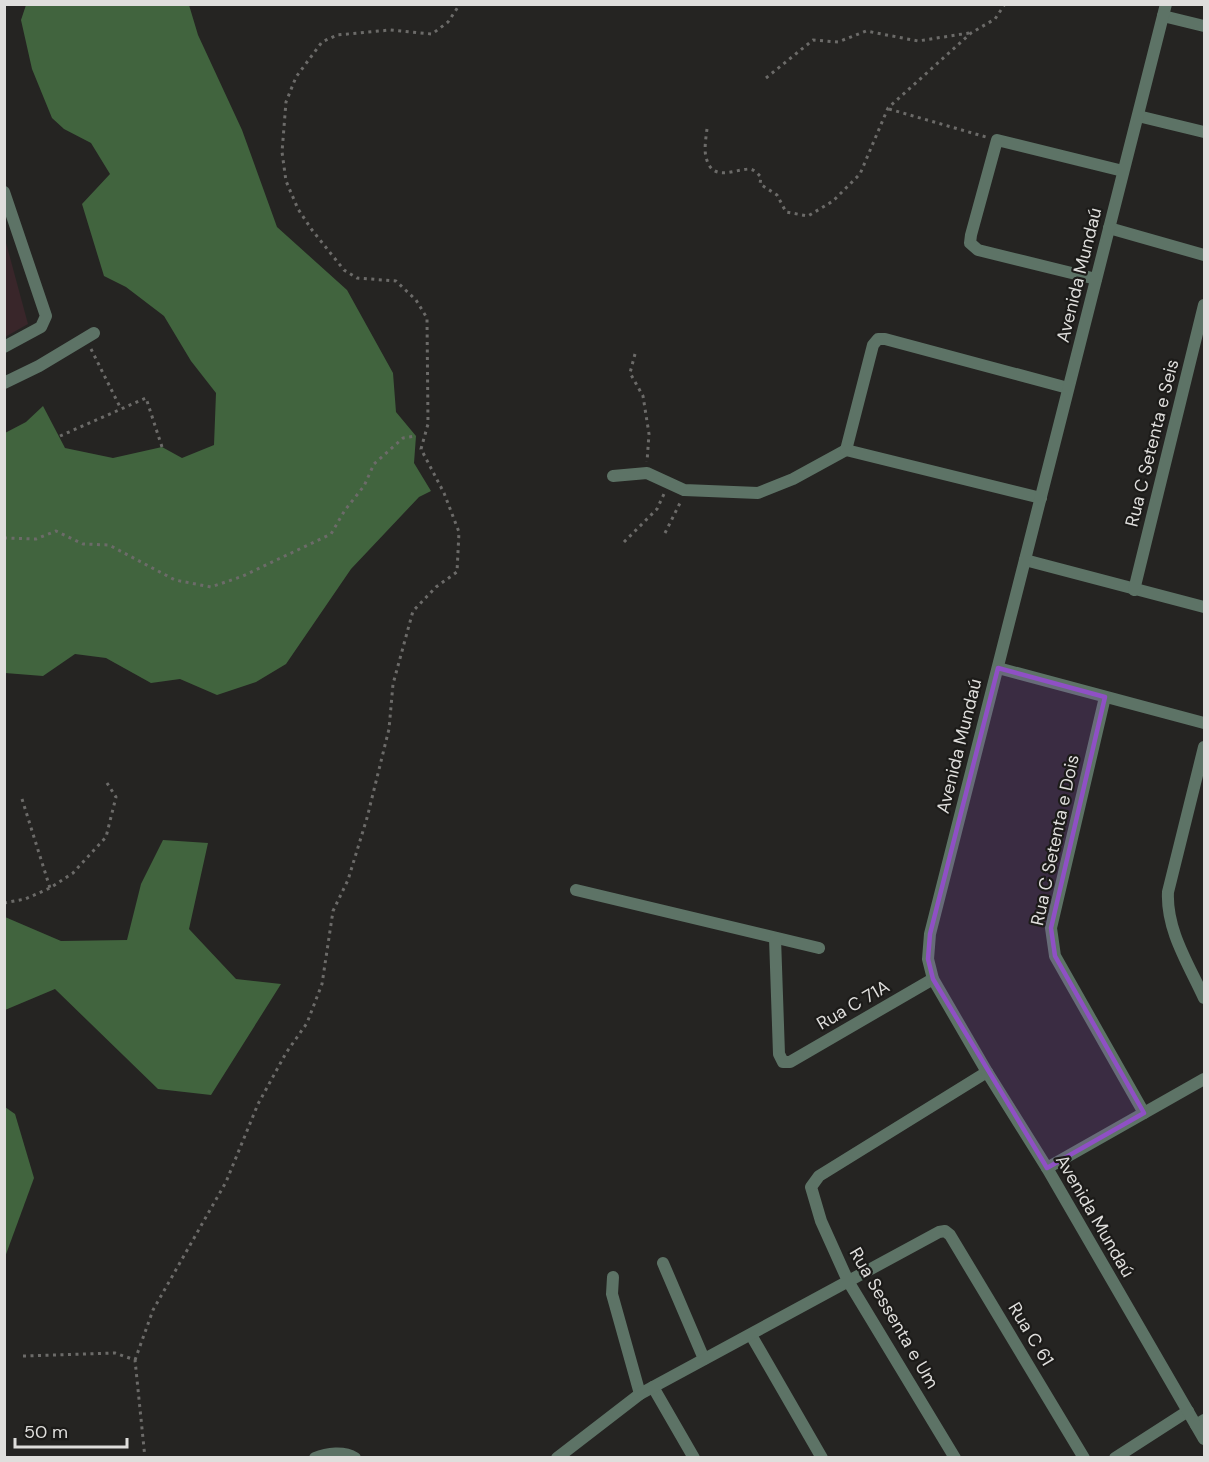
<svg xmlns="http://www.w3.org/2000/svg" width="1209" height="1462" viewBox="0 0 1209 1462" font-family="'DM Sans',sans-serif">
<rect width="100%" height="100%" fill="#252422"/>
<polygon fill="#39262a" points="5,239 28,324 5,337 4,337"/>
<g fill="#41643e">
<polygon points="26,5 189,5 198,35 242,130 277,227 347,290 393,373 396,412 416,436 414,463 431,491 419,497 351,569 286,664 256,682 217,695 180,679 151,683 106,658 75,654 43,676 5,673 5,433 26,422 43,406 65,448 113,458 162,447 182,458 214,445 216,393 191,361 164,316 126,287 104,276 82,204 110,174 91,143 64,129 52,118 32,69 21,20"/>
<polygon points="163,840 208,843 189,929 236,979 281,984 211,1095 158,1089 55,989 5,1010 5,917 61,941 127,940 141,884"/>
<polygon points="5,1107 15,1114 34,1178 5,1257"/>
</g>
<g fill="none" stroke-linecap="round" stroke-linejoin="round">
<g stroke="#6c6b69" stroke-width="3" stroke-dasharray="3 4.5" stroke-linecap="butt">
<polyline points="766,78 813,40 838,42 866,31 918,41 969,33"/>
<polyline points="889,109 986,137"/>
<path d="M707 129C706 137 704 149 706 157 712 183 734 169 750 169 755 170 758 174 761 177L760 184 777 195 786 212 808 216 833 201 860 174 888 108 971 33 995 19 1005 4"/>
<polyline points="91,349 121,409"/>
<polyline points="635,354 630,373 643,396 649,434 647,462"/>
<polyline points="60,436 146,398 162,447"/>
<polyline points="665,533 680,503"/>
<polyline points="4,538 36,539 56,531 83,544 109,545 175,580 211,587 243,576 331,534 345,510 364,486 374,464 403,438 416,436"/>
<polyline points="624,542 657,509 664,494"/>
<polyline points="22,799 50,888"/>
<polyline points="4,903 25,899 50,888 73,873 106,837 116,797 107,783"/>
<polyline points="23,1356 115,1353 135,1360 145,1458"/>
<polyline points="135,1360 153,1310 226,1182 258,1104 286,1053 307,1023 322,984 333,911 348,880 367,818 389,729 393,684 413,611 436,587 457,572 459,532 444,493 421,449 428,424 427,318 416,300 396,281 357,278 344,270 312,230 298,209 286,181 282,152 286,102 296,77 322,42 337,35 390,30 432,34 448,22 460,4"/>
</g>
<g stroke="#5d7366" stroke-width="12">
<polyline points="1163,16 1204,26"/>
<polyline points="1138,116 1204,132"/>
<polyline points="4,192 46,316 41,327 4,347"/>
<polyline points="1109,228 1204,255"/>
<polyline points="1096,279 978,250 970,243 971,235 997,140 1123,171"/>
<polyline points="4,383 39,366 94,333"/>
<polyline points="613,476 647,473 684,490 758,493 793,479 846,450"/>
<polyline points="1041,498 846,450 873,345 878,339 885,339 1068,388"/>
<polyline points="1025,560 1204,607"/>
<polyline points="1134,590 1204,305"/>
<polyline points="998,668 1204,723"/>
<polyline points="1105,697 1051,928 1055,956 1144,1113"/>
<path d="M1204 747 1168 892C1166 930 1189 965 1204 998"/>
<polyline points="576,890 819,948"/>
<polyline points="775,938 779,1054 783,1062 790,1062 933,979"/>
<polyline points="1047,1168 1204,1079"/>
<polyline points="663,1263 704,1359"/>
<polyline points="613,1277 612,1294 640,1394"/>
<polyline points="751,1335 822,1458"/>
<polyline points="653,1387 694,1458"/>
<polyline points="1196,1425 1204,1420"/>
<path d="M315 1458C327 1453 344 1451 355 1458"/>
<polyline points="557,1458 640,1394 939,1232 945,1231 950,1235 1084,1458"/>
<polyline points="955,1458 848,1281 821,1221 811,1187 819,1176 987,1072"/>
<polyline points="1115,1458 1188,1411"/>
</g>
<polyline stroke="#5d7366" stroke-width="12" points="1166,4 930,934 928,959 933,979 987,1072 1047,1168 1204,1439"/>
</g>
<path fill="#8f50c5" fill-opacity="0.2" stroke="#8f50c5" stroke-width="4.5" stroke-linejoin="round" d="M998 668 1105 697 1051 928 1055 956 1144 1113 1047 1168 933 979 928 959 930 934Z"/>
<g text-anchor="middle" stroke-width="4.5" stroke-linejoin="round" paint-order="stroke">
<g font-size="18" fill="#dfdedc" stroke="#1c1b19">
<text transform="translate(1079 275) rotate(-76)" y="6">Avenida Mundaú</text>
<text transform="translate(1152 443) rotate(-76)" y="6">Rua C Setenta e Seis</text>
<text transform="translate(959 746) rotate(-76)" y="6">Avenida Mundaú</text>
<text transform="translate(1055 840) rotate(-78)" y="6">Rua C Setenta e Dois</text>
<text transform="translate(853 1005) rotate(-30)" y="6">Rua C 71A</text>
<text transform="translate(1095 1216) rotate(60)" y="6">Avenida Mundaú</text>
<text transform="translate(894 1318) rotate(60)" y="6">Rua Sessenta e Um</text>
<text transform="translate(1031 1334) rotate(59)" y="6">Rua C 61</text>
</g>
</g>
<rect width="1209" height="1462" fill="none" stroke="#dfdedc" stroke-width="12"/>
<path d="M15 1438v9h112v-9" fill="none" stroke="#dfdedc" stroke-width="3"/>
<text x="24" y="1438" font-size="18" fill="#dfdedc" stroke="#1c1b19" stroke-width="4.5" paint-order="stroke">50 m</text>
</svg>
